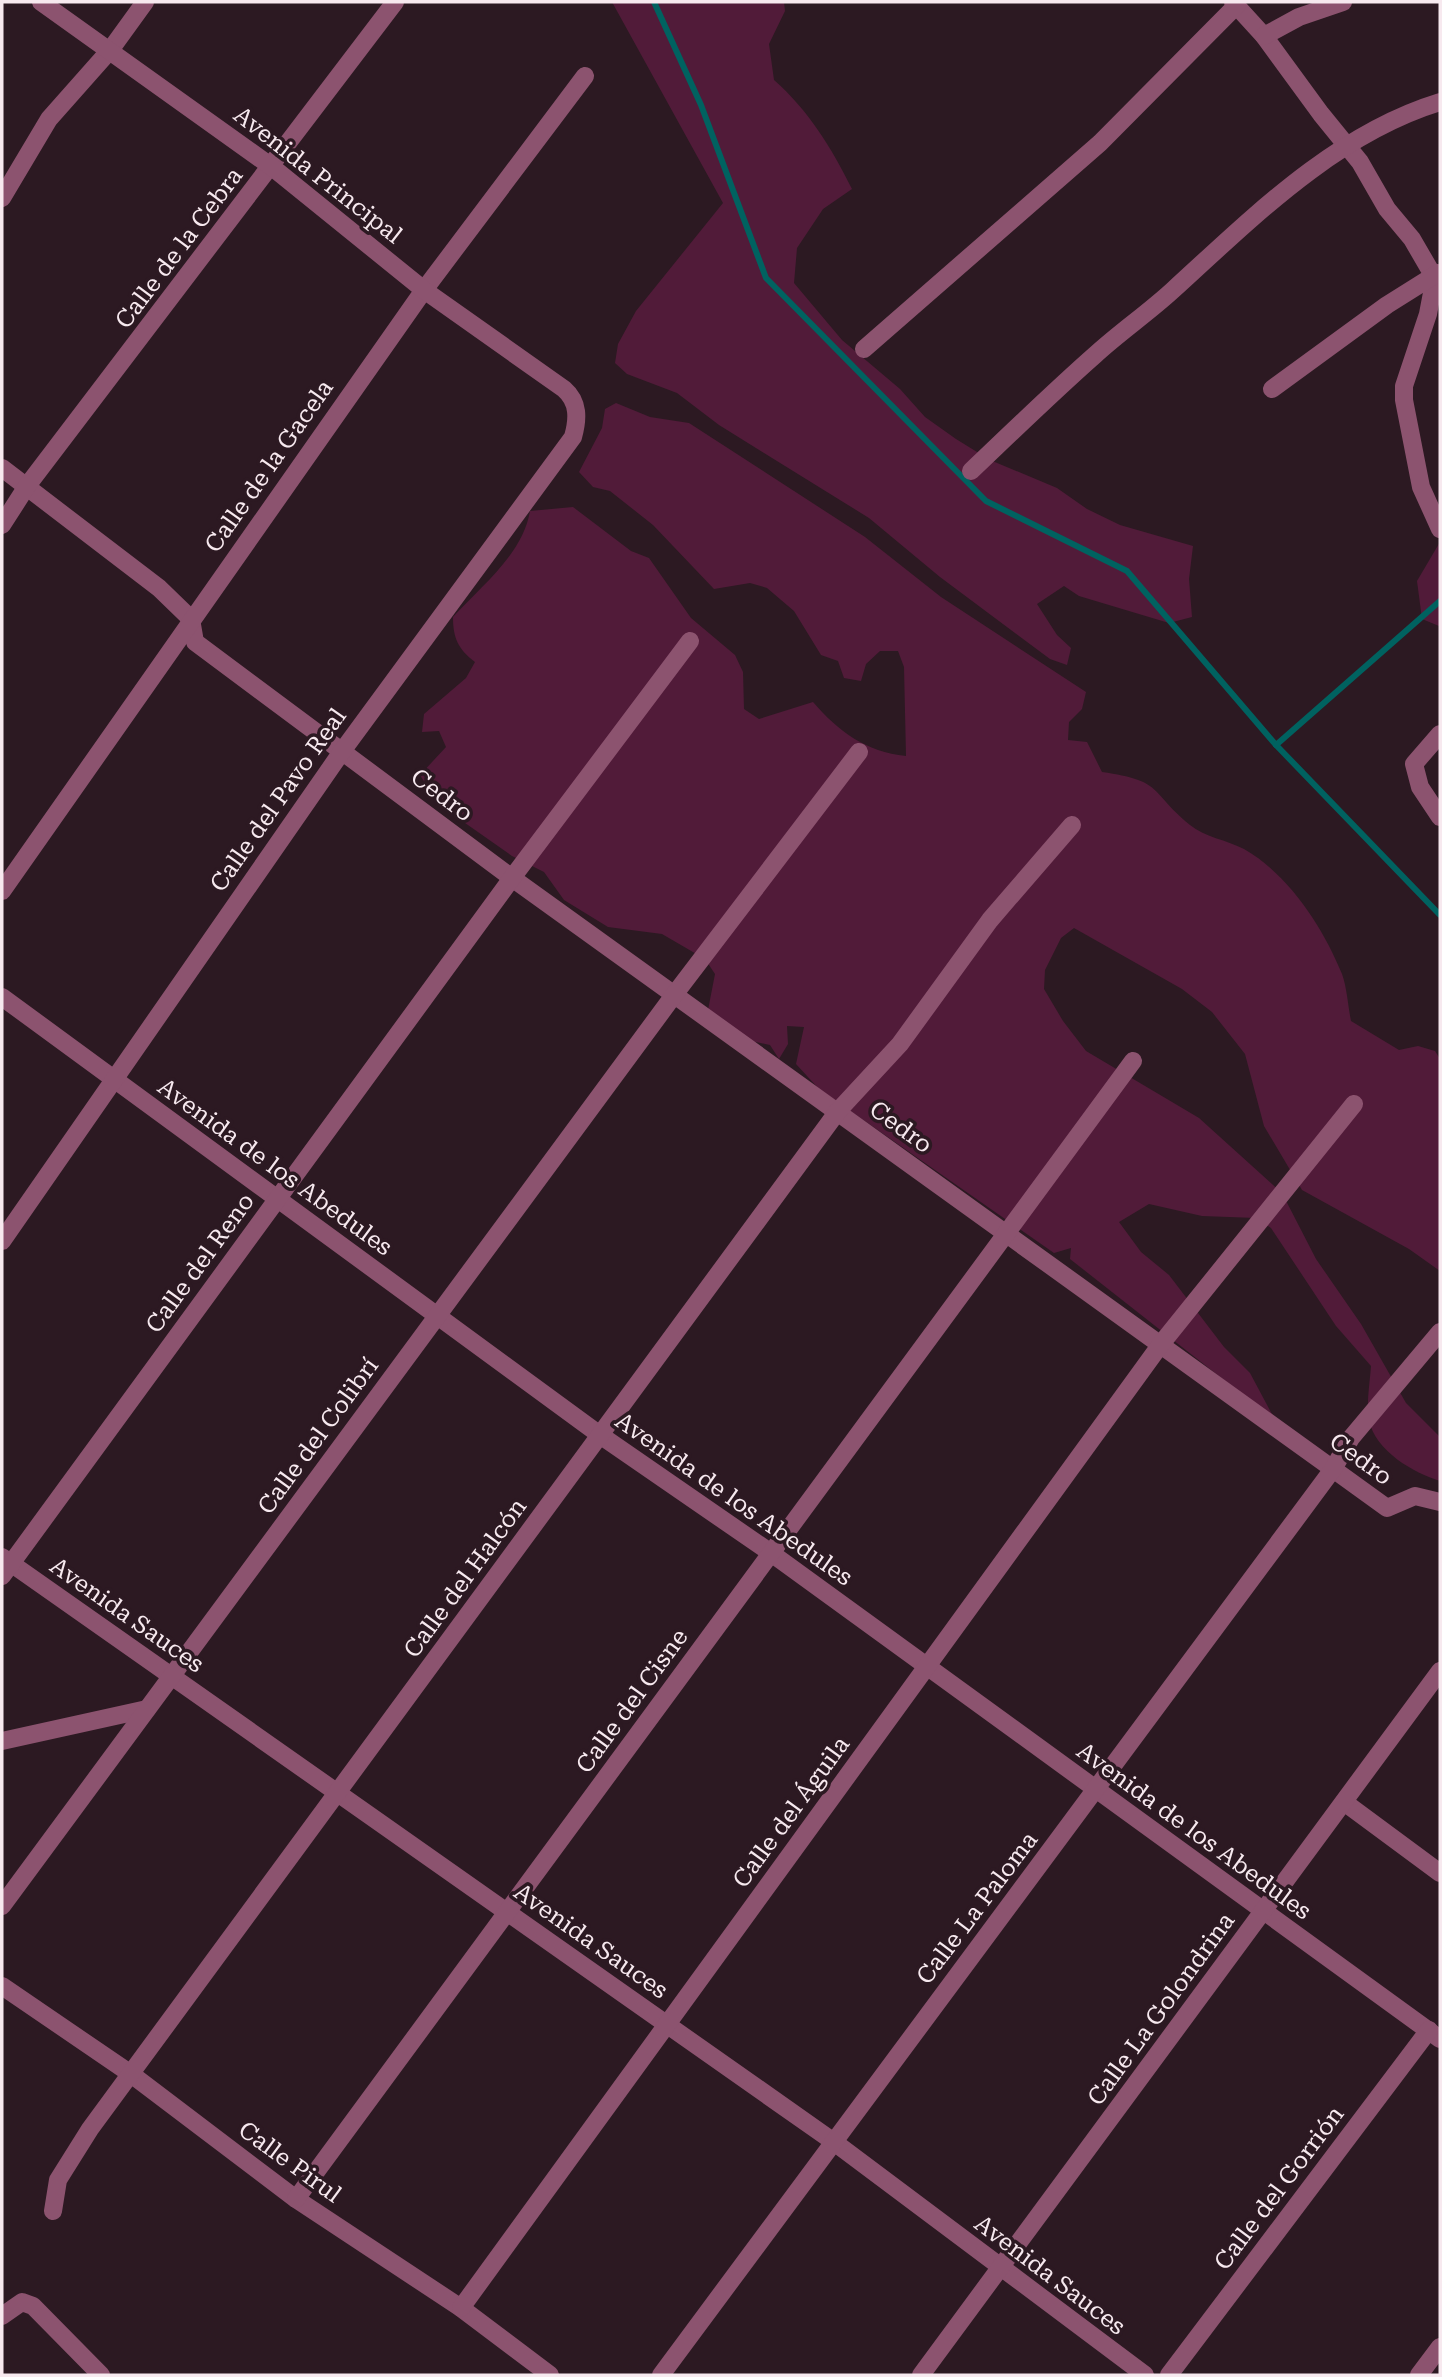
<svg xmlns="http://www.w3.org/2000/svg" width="1442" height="2377" viewBox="0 0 1442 2377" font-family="'Roboto Serif',serif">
<rect width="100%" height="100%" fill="#2c1922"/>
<g fill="#511b39">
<path d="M612 2H784L785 11 769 44 774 80C809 111 831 147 852 189L823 209 797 248 794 283 842 340 900 389 925 417 956 439 990 460 1057 488 1087 509 1120 525 1193 546 1189 579 1192 617 1169 623 1079 596 1064 586 1037 604 1057 635 1071 648 1067 665 1050 659 940 577 869 518 719 425 677 393 627 374 615 363 618 344 636 311 723 203Z"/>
<path d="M616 403 650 417 689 423 865 537 941 597 1086 692 1082 709 1069 722 1068 740 1087 742 1102 772C1164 781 1148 790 1190 825 1204 837 1227 840 1244 849 1288 874 1323 927 1342 974 1347 988 1348 1006 1351 1021L1399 1050 1418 1046 1435 1051 1440 1059V1271L1409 1249 1302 1190 1264 1126 1245 1054 1212 1012 1182 989 1074 928 1061 938 1045 970 1044 989 1063 1021 1086 1051 1199 1118 1282 1193 1316 1259 1361 1324 1406 1403 1440 1437V1481C1414 1473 1375 1451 1369 1420 1366 1404 1370 1382 1371 1366L1336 1326 1271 1228 1256 1218 1202 1216 1149 1204 1119 1222 1141 1252 1169 1275 1224 1347 1250 1373 1275 1420 1070 1259 1071 1248 1054 1253 819 1089 796 1064 804 1027 787 1026 788 1044 779 1059 770 1045 751 1041 708 1010 715 974 705 959 662 934 608 927 564 900 544 872 512 856 438 804 420 775 446 747 439 731 422 732 424 714 466 678 475 662C458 649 453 638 453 617 481 586 523 554 530 511L573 507 631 551 649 558 691 618 735 655 743 672 744 709 759 719 813 702C838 731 866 752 906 756L904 667 898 651H880L866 664 861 681 844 678 838 661 821 655 794 611 767 588 750 583 714 589 653 525 610 491 593 487 579 472 602 428 605 409Z"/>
<polygon points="1440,542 1440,625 1439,626 1422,619 1417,581"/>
</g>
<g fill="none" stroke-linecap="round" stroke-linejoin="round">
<g stroke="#006260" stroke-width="6">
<polyline points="654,2 701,105 766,278 986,501 1127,571 1276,745 1440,915"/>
<polyline points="1276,745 1440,601"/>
</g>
<g stroke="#8c536f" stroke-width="18">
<polyline points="1233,2 1264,36 1321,114 1360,162 1387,209 1412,239 1430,270 1432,293 1428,314 1404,386 1404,400 1421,487 1440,529"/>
<polyline points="1264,36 1299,17 1343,2"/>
<polyline points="2,198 49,119 111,49 145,2"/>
<polyline points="864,349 1100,143 1237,5"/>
<polyline points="1272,389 1387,305 1438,273"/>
<polyline points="2,468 159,588 191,619 195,642 512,878 1333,1469 1387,1508 1415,1496 1440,1502"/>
<path d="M971 471C1012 432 1053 392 1095 355 1120 332 1148 313 1173 290 1252 218 1335 134 1440 102"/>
<polyline points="2,525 27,486 395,2"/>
<polyline points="1440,734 1414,764 1420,787 1440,817"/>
<polyline points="2,891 424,290 585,76"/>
<polyline points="2,997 600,1435 771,1553 1440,2039"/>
<path d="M2 1241 343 750 573 437C578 419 579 402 564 389L424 290 272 167 41 2"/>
<polyline points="2,1557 834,2142 1145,2375"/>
<polyline points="2,1576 512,878 690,641"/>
<polyline points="2,1741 147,1709"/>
<polyline points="1344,1802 1440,1873"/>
<polyline points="2,1906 674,995 859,752"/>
<polyline points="2,1986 131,2074 296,2199 461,2308 550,2375"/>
<polyline points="296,2199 1133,1061"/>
<polyline points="53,2211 58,2180 90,2129 838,1111 900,1044 990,920 1072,825"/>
<polyline points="461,2308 1161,1344 1354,1104"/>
<polyline points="2,2316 22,2302 33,2306 101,2375"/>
<polyline points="661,2375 1333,1469 1351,1438 1440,1332"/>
<polyline points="921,2375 1440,1671"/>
<polyline points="1169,2375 1429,2030"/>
<polyline points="1419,2375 1440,2347"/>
</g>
</g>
<g text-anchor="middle" stroke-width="7" stroke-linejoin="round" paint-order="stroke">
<g font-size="24" fill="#f7e9ef" stroke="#2c1922">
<text transform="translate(318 175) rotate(38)" y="8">Avenida Principal</text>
<text transform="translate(179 248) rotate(-53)" y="8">Calle de la Cebra</text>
<text transform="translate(269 466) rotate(-55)" y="8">Calle de la Gacela</text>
<text transform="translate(442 795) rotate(37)" y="8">Cedro</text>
<text transform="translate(278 800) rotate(-55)" y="8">Calle del Pavo Real</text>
<text transform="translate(901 1127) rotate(36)" y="8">Cedro</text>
<text transform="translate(275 1167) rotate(36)" y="8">Avenida de los Abedules</text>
<text transform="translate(200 1263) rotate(-54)" y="8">Calle del Reno</text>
<text transform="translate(318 1436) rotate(-54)" y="8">Calle del Colibrí</text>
<text transform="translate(1361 1459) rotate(36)" y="8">Cedro</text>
<text transform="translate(734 1499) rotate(35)" y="8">Avenida de los Abedules</text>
<text transform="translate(465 1578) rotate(-54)" y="8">Calle del Halcón</text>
<text transform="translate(127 1615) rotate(35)" y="8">Avenida Sauces</text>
<text transform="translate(632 1701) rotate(-54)" y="8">Calle del Cisne</text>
<text transform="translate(791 1812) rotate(-54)" y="8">Calle del Águila</text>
<text transform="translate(1194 1831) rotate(36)" y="8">Avenida de los Abedules</text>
<text transform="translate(977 1908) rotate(-53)" y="8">Calle La Paloma</text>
<text transform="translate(591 1941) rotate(35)" y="8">Avenida Sauces</text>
<text transform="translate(1161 2009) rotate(-54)" y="8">Calle La Golondrina</text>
<text transform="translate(290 2162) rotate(36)" y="8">Calle Pirul</text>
<text transform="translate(1279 2188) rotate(-53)" y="8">Calle del Gorrión</text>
<text transform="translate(1050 2275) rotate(37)" y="8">Avenida Sauces</text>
</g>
</g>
<rect width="1442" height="2377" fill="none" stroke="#f7e9ef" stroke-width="7"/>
</svg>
